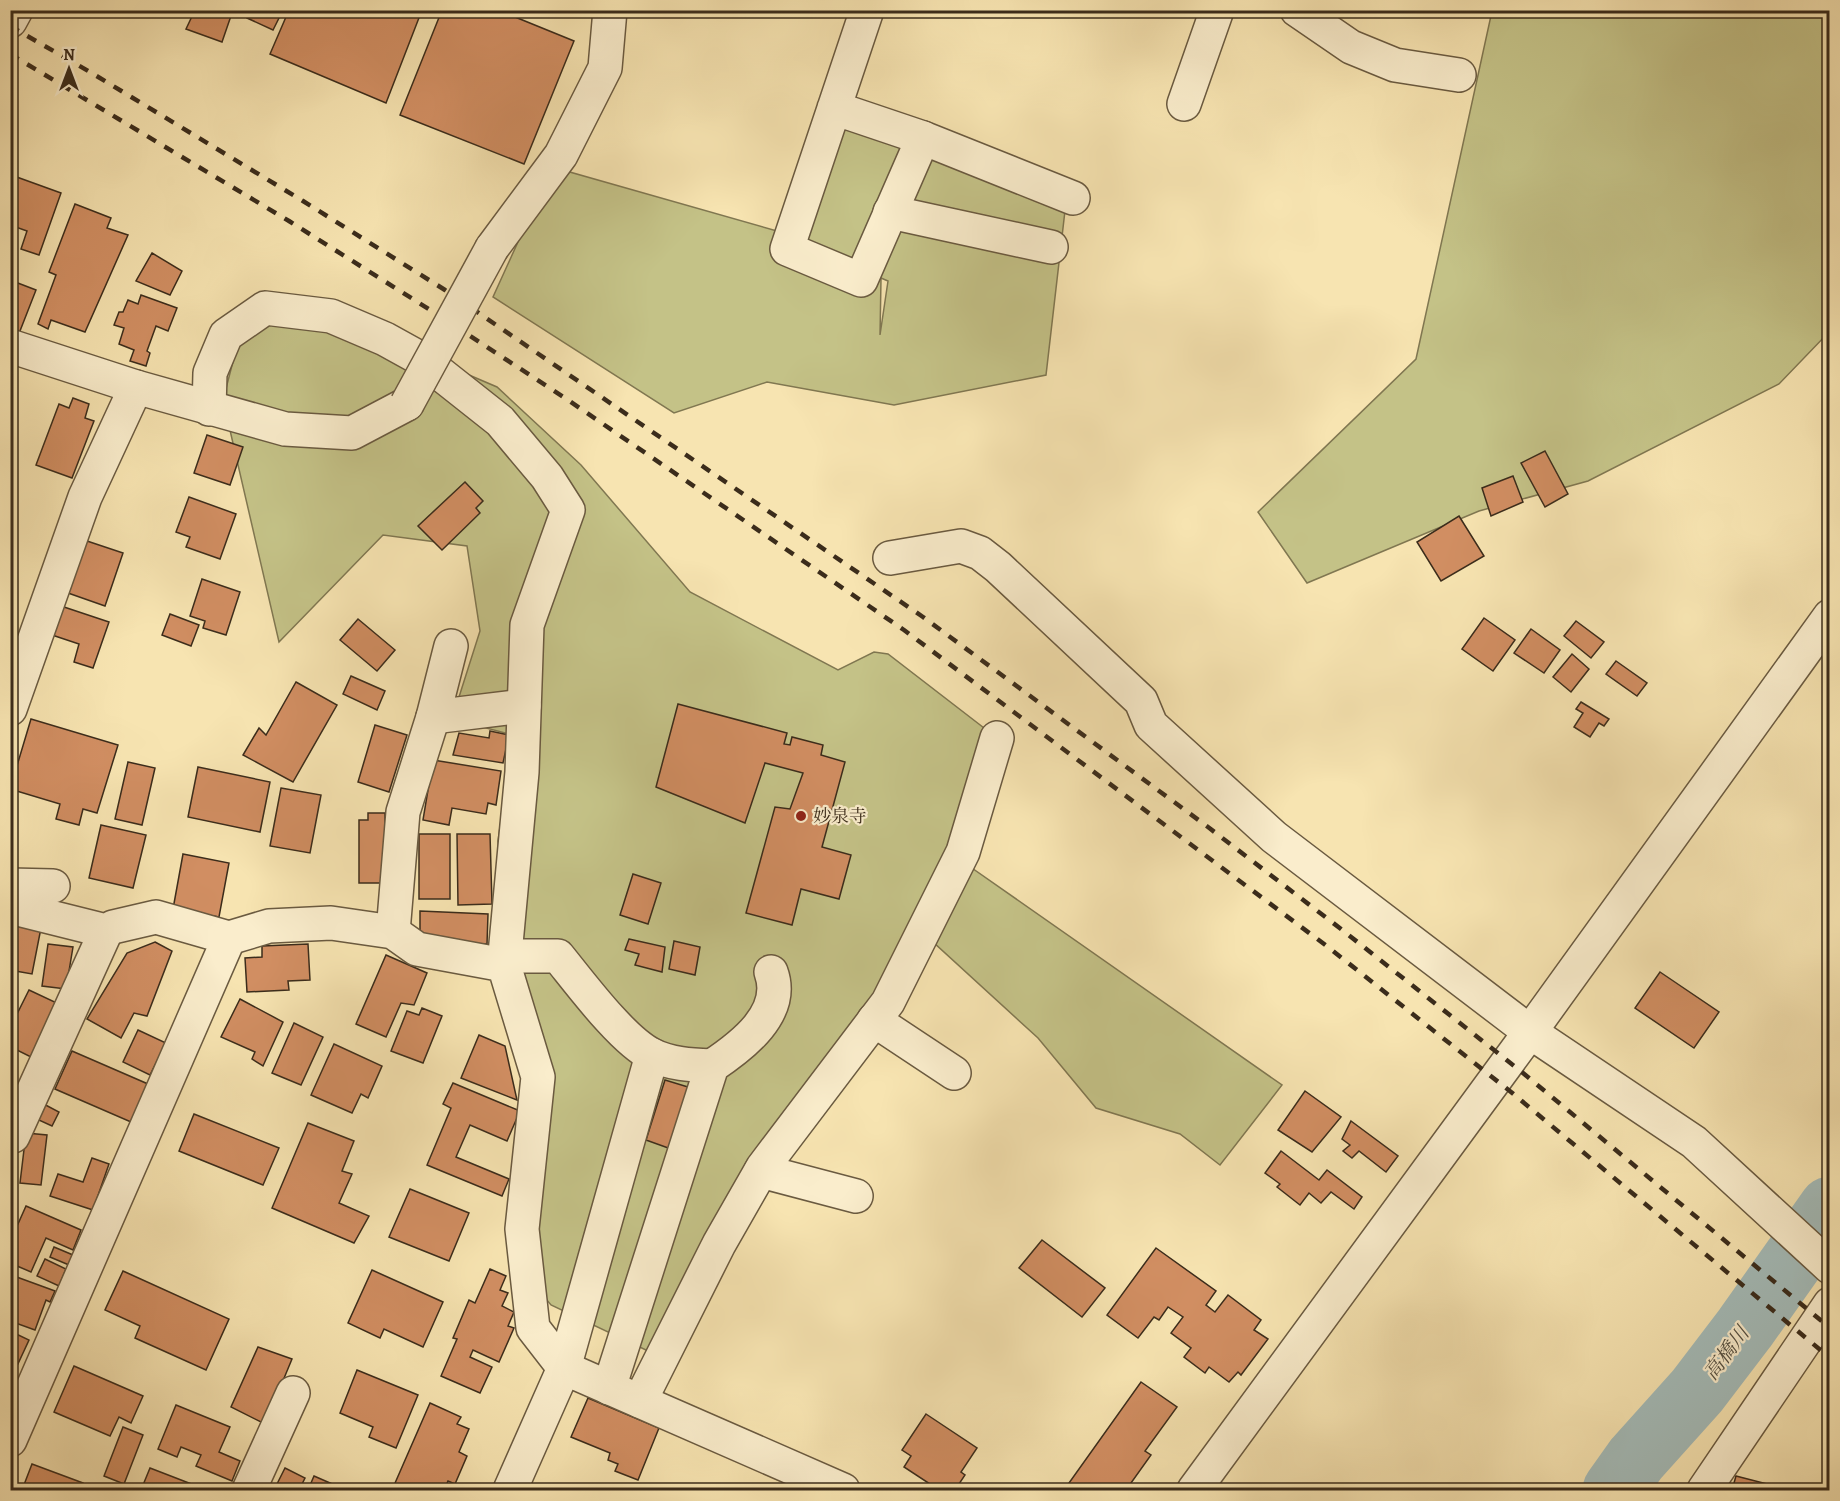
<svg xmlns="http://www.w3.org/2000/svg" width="1840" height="1501" viewBox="0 0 1840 1501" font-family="Alegreya,'Noto Serif JP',serif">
<rect width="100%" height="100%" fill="#f7e4b1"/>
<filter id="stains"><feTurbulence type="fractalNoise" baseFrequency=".00333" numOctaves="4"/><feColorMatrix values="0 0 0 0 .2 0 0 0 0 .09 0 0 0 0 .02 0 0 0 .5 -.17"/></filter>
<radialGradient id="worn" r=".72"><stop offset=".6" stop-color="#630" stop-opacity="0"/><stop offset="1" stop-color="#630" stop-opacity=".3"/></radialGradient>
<g fill="#c4c287" stroke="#807751" stroke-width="1.5" fill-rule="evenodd">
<polygon points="1492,11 1829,11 1829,332 1779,384 1588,481 1479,511 1307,583 1258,512 1416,359"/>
<path d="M831 118 1066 202 1046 375 894 405 767 382 674 413 493 297 552 167 791 235ZM881 278 888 281 880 335 881 279Z"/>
<polygon points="331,316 497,387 581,465 690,592 838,670 874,652 888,654 997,738 969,866 1282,1085 1220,1165 1180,1134 1096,1108 1038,1038 934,943 802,1133 667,1360 551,1305 512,1258 538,1077 510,984 498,841 513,735 452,719 480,631 467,546 383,535 279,642 223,400 243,323"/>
</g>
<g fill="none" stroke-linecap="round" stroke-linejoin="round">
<polyline stroke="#a4bbb8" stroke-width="63" points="1614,1490 1636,1459 1697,1391 1745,1328 1830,1208"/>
</g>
<g fill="#d18e62" stroke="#3b2c1b" stroke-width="1.5">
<polygon points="195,10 233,10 222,42 186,29"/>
<polygon points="250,10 283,10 273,30 247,18"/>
<polygon points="289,10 422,10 386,103 270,54"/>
<polygon points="442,10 498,10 574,41 524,164 400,115"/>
<polygon points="10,167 17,169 14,176 61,193 39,255 21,249 27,231 10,225"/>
<polygon points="75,204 111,218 107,228 128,235 85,332 51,320 48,329 38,324 56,275 49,272"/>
<polygon points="152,253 182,271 170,295 136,281"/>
<polygon points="10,280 36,290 18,336 10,333"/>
<polygon points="141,295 177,308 168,331 156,326 147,351 150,353 146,366 130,361 134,350 119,344 124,328 114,325 119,312 123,312 128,300 138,304"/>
<polygon points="73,398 89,404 85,418 94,421 72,478 36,465 59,404 69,408"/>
<polygon points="207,435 243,447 230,485 194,473"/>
<polygon points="1545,451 1568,494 1545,507 1521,463"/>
<polygon points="1513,476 1523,502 1491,516 1482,488"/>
<polygon points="465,482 483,501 476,508 480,513 442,550 418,526"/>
<polygon points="189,497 236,514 220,559 186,547 190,537 176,532"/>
<polygon points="1459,516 1484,556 1441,581 1417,542"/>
<polygon points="87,541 123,553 105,606 68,593"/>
<polygon points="202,579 240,592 226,635 203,628 205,621 190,616"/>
<polygon points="61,606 109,622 93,668 74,662 79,644 52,635"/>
<polygon points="170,614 199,625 191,646 162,635"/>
<polygon points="1484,618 1515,640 1493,671 1462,649"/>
<polygon points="358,619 395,650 377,671 340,640"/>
<polygon points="1576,621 1604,642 1591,658 1564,636"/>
<polygon points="1531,629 1560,650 1544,673 1514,653"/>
<polygon points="1572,654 1589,669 1571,692 1553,677"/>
<polygon points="1616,661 1647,683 1637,696 1606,674"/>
<polygon points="351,676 385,691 377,710 343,694"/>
<polygon points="296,682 337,705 293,782 243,755 259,728 266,735"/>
<polygon points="1581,702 1609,719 1604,726 1599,723 1590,737 1574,727 1583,713 1576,709"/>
<polygon points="678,704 787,733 784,744 790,745 792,737 823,745 821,755 845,762 822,847 851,855 839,899 801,889 792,925 746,913 775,807 790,809 803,773 765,763 745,823 656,787"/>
<polygon points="31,719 118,745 97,813 83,809 79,825 56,819 60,804 10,789"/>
<polygon points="375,725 407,735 389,792 358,782"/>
<polygon points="490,731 509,735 503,763 453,755 459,733 489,738"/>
<polygon points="433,760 501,771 496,805 488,803 486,814 452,808 449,825 423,820"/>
<polygon points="128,762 155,768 142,825 115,819"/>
<polygon points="198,767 270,782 260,832 188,817"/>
<polygon points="281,788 321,795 310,853 270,846"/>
<polygon points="368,813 385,813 385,883 359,883 359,820 368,820"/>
<polygon points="101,825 146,835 133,888 89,878"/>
<rect x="419" y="834" width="31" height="65"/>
<polygon points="457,834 490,834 492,904 458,905"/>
<polygon points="183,854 229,863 219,917 173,909"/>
<polygon points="633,874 661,883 648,924 620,915"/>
<polygon points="420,911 488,914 487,944 420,941"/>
<polygon points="10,921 41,928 32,974 10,970"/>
<polygon points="629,939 665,947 662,972 635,965 639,954 625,950"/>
<polygon points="674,941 700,947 695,975 669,969"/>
<polygon points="155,942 172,951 147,1016 134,1013 121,1038 87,1019 127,953"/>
<polygon points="48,944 73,947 66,989 42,986"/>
<polygon points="308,944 310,980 288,981 289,990 247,992 245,958 262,957 262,946"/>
<polygon points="386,955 427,973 414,1005 401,1003 386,1037 356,1024"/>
<polygon points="1660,972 1719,1012 1694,1048 1635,1008"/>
<polygon points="29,990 59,1004 33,1058 15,1049 10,1058 10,1028"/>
<polygon points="240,999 283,1022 263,1066 252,1059 255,1052 221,1037"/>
<polygon points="422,1008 442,1016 423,1063 391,1051 407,1011 419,1015"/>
<polygon points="294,1023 323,1037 301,1085 272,1073"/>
<polygon points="138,1030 166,1043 150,1075 123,1062"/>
<polygon points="479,1035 505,1046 517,1100 461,1078"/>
<polygon points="334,1044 382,1066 368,1098 361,1094 352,1113 311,1095"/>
<polygon points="72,1051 148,1084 131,1122 55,1089"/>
<polygon points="10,1076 17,1080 10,1095"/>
<polygon points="665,1080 688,1087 671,1149 646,1140"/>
<polygon points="453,1083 520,1111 507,1141 470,1125 456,1157 509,1179 502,1196 427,1165 451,1108 443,1104"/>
<polygon points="1305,1091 1341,1117 1312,1152 1278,1130"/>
<polygon points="38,1101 59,1112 52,1126 30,1116"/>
<polygon points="194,1114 279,1148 263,1185 179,1151"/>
<polygon points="1351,1121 1398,1156 1386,1172 1359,1151 1352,1158 1343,1151 1350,1145 1342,1139"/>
<polygon points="308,1123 354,1141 342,1171 352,1174 339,1203 369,1216 354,1243 272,1208"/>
<polygon points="26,1133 47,1135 41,1185 20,1183"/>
<polygon points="1281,1151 1319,1180 1327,1170 1362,1197 1354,1209 1331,1192 1321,1203 1309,1193 1300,1205 1277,1187 1280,1184 1265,1173"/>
<polygon points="92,1158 109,1164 93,1210 50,1196 58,1174 83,1182"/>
<polygon points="410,1189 469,1213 449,1261 389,1237"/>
<polygon points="26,1206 81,1230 73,1250 46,1238 31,1272 10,1263 10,1242"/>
<polygon points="1042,1240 1105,1288 1082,1317 1019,1268"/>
<polygon points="54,1247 73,1255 69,1265 50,1257"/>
<polygon points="1156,1248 1216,1291 1206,1305 1215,1312 1228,1295 1261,1320 1254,1330 1268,1339 1241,1375 1238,1372 1229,1382 1209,1367 1205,1373 1184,1357 1191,1348 1171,1333 1183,1317 1168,1307 1159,1320 1154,1317 1138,1338 1107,1315"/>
<polygon points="45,1259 66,1269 59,1286 37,1276"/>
<polygon points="490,1269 506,1276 500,1290 508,1293 502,1306 514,1312 508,1326 514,1328 499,1362 473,1350 470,1357 492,1367 480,1393 441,1376 457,1339 453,1338 469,1300 475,1303"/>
<polygon points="372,1270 443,1302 423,1347 384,1329 380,1338 348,1323"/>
<polygon points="123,1271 229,1319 206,1370 135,1338 140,1326 105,1310"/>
<polygon points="14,1276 55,1291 50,1302 46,1300 35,1330 10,1321 10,1286"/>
<polygon points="10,1331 29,1340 10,1381"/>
<polygon points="258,1347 292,1359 265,1424 231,1407"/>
<polygon points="74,1366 143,1396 131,1423 119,1417 110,1436 54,1412"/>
<polygon points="357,1370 418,1395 396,1448 369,1437 373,1427 340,1413"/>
<polygon points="1141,1382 1177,1407 1145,1451 1151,1455 1126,1490 1064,1490"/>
<polygon points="588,1398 659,1428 638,1480 615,1471 618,1464 608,1460 610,1453 571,1437"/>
<polygon points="430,1403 461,1417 457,1424 469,1429 459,1452 467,1456 455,1484 448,1481 444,1490 392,1490"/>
<polygon points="176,1405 230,1427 219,1452 240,1461 232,1481 196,1466 201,1455 181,1447 177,1457 158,1449"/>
<polygon points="926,1414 977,1448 961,1472 965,1475 955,1490 939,1490 904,1467 911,1456 902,1450"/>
<polygon points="123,1427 143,1435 124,1484 104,1476"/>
<polygon points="32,1464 83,1483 80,1490 22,1490"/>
<polygon points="150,1468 207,1490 141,1490"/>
<polygon points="285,1468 305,1478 299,1490 274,1490"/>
<polygon points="314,1476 346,1490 308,1490"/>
<polygon points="1736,1476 1775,1486 1774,1490 1732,1490"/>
</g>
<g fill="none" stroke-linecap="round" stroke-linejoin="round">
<g stroke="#6a5a40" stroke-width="36">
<g id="minor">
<polyline points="1297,10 1351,47 1395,65 1459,75"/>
<polyline points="10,21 16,10"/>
<polyline points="1184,104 1217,10"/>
<polyline points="834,108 923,138 861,280 787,249 867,10"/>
<polyline points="923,138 1073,198"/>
<polyline points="890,212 1051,247"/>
<polyline points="492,248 561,155 605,68 610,10"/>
<polyline points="10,346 136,387 285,429 352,433 407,404"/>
<polyline points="209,409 210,373 226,335 265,308 331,316 385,339 423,360 500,421 547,477 568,510 527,625 522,772 504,965"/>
<polyline points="890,558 961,546 980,553 998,567 1141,701 1151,725 1274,837 1530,1032 1694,1142 1830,1267"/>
<polyline points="451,646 433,717 524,706"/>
<polyline points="10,709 85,497 136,387"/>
<polyline points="10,885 53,886"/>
<polyline points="10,907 106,931 113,927 156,917 229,938 10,1440"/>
<polyline points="393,932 403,812 433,717"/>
<polyline points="229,938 269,926 331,923 393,932 417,949 504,965 538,1077 522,1229 533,1328 564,1368"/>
<path d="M505 956H558C580 983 622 1040 652 1055 670 1064 692 1065 712 1066"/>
<polyline points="874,1020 954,1073"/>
<polyline points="13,1136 106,931"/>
<polyline points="761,1171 856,1196"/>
<polyline points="564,1368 652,1055"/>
<path d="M609 1388 712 1066C742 1046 786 1013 771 972"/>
<polyline points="640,1401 719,1244 763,1167 888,1002 963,852 997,738"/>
<polyline points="249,1490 293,1393"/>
<polyline points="510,1490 564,1368 843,1490"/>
<polyline points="1194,1490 1530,1032 1830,616"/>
<polyline points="1704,1490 1830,1304"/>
</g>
</g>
<use href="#minor" stroke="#faedcc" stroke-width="33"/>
<g stroke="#3b2c1b" stroke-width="4.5" stroke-dasharray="10 10" stroke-linecap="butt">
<polyline points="10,26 90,72 303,201 445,290 923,617 1208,827 1341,929 1523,1073 1830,1328"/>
<polyline points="10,54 289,221 435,313 568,400 904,630 1328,947 1511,1092 1830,1358"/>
</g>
<g stroke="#6a5a40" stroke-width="36" stroke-linecap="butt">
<polyline id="minor-bridge" points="407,404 492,248"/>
</g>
<use href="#minor-bridge" stroke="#faedcc" stroke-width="33"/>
</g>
<circle fill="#8f2418" stroke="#faedcc" stroke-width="2" cx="801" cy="816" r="6"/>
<g text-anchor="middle" stroke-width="4.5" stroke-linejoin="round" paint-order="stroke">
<g font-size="18" fill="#3b2c1b" stroke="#faedcc" text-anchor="start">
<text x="813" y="822">妙泉寺</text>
</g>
<g font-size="20" font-style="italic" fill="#555042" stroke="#faedcc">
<text transform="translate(1726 1353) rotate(-53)" y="7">高橋川</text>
</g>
</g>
<rect width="1840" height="1501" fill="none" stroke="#f7e4b1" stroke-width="36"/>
<rect x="12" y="12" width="1816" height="1477" fill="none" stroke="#3b2c1b" stroke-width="3"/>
<rect x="18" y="18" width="1804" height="1465" fill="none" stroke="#3b2c1b" stroke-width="1.5"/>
<g transform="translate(69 69)" stroke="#faedcc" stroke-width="4.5" paint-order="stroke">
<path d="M0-4.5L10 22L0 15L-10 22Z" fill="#3b2c1b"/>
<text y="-9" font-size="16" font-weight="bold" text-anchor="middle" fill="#3b2c1b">N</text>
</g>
<rect width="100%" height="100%" filter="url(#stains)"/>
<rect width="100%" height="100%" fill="url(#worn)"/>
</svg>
